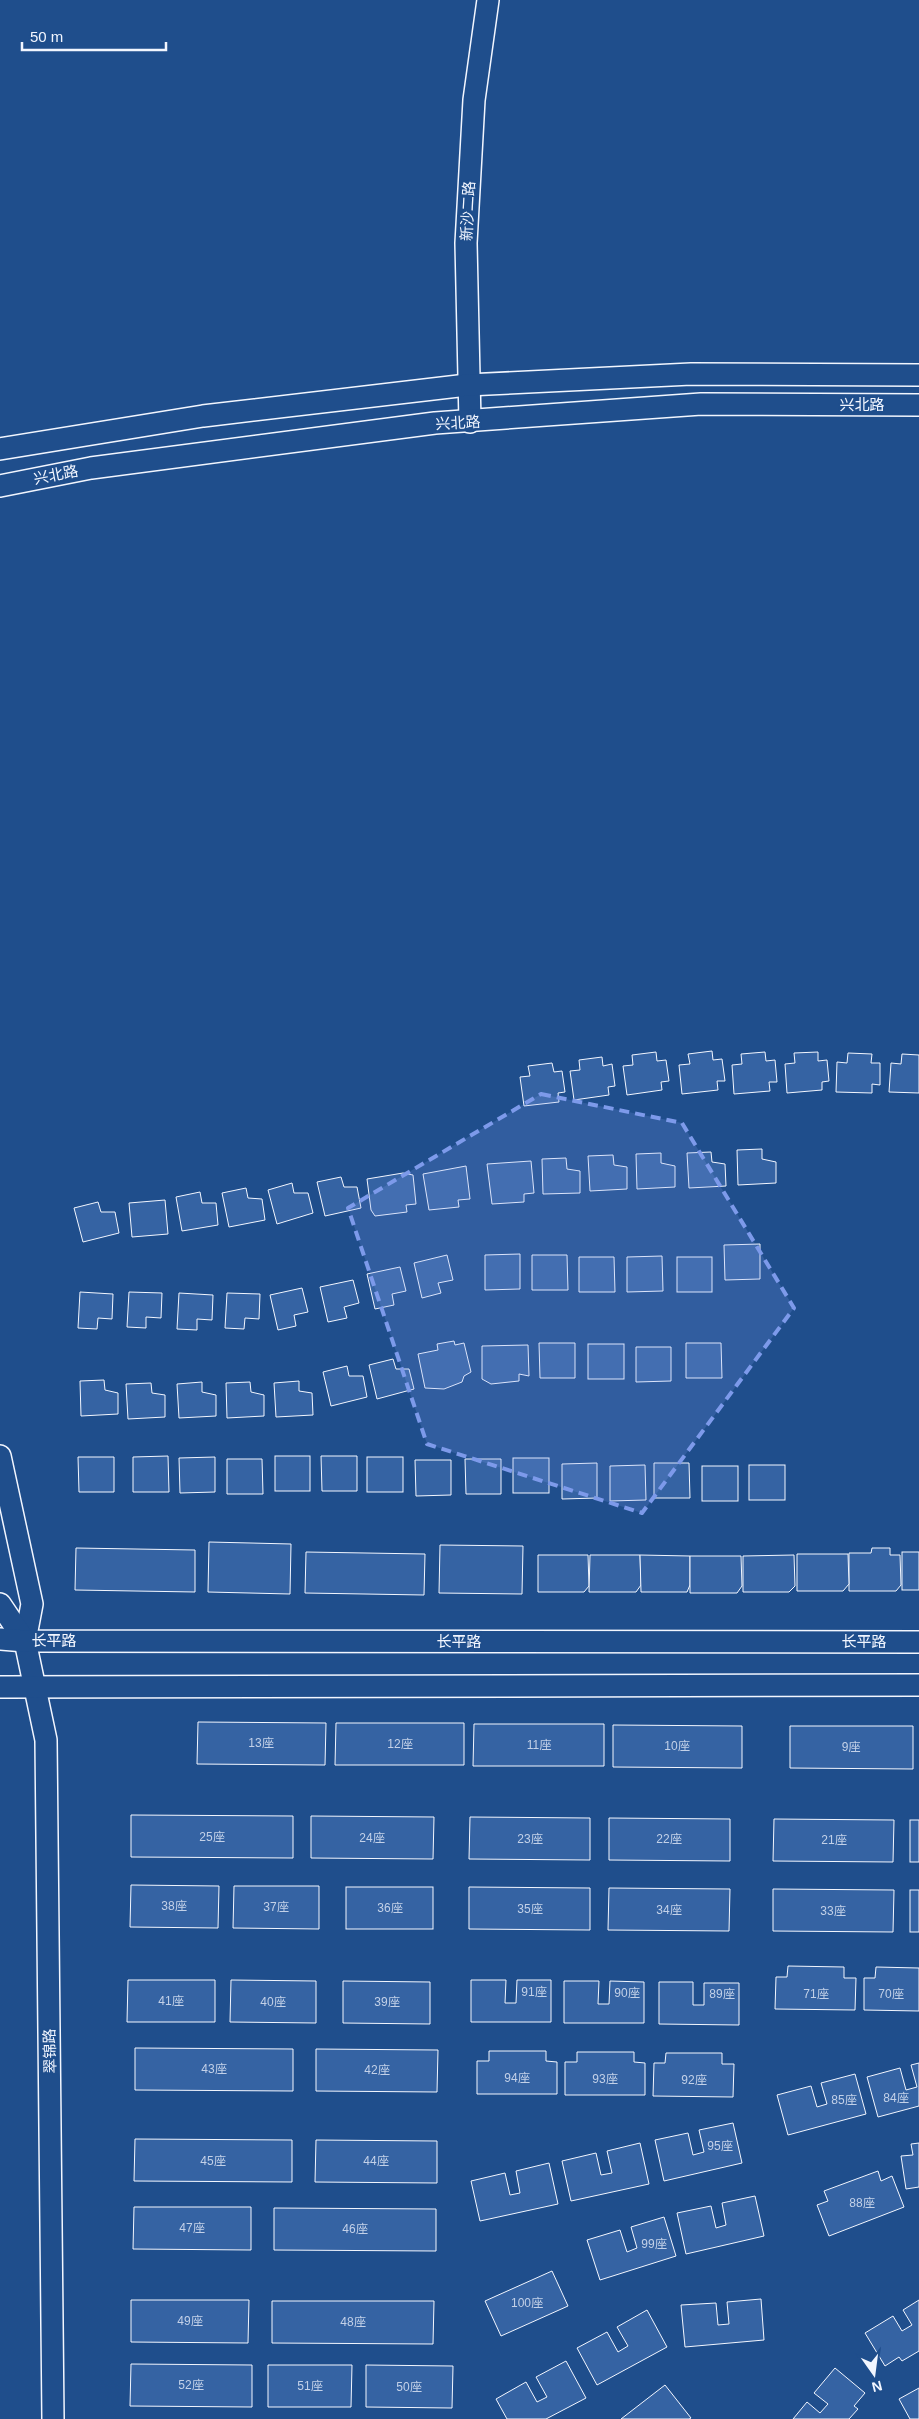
<svg xmlns="http://www.w3.org/2000/svg" width="919" height="2419" viewBox="0 0 919 2419" font-family="Helvetica,'Noto Sans SC',sans-serif">
<rect width="100%" height="100%" fill="#1f4e8c"/>
<g fill="#3563a3" stroke="#f2f6ff">
<polygon points="712,1051 713,1060 722,1059 725,1081 717,1081 718,1090 682,1094 679,1065 690,1064 688,1054"/>
<polygon points="656,1052 657,1061 666,1060 669,1081 661,1082 662,1090 627,1095 623,1066 633,1065 632,1055"/>
<polygon points="765,1052 766,1061 775,1060 777,1082 769,1082 770,1091 734,1094 732,1065 742,1064 741,1054"/>
<polygon points="818,1052 818,1061 827,1060 829,1081 822,1082 822,1090 787,1093 785,1064 795,1063 794,1053"/>
<polygon points="848,1053 872,1054 871,1063 880,1063 880,1085 872,1084 872,1093 836,1092 837,1062 847,1063"/>
<polygon points="902,1054 919,1055 919,1093 889,1092 891,1063 901,1064"/>
<polygon points="602,1057 603,1066 612,1064 615,1086 608,1087 609,1095 574,1100 570,1071 580,1070 579,1060"/>
<polygon points="552,1063 554,1072 562,1071 565,1092 558,1093 559,1102 524,1106 520,1077 530,1076 528,1066"/>
<polygon points="762,1149 762,1159 776,1162 776,1183 738,1185 737,1150"/>
<polygon points="711,1152 712,1162 725,1164 726,1186 689,1188 687,1153"/>
<polygon points="661,1153 661,1163 675,1166 675,1187 637,1189 636,1154"/>
<polygon points="613,1155 614,1165 627,1167 627,1189 590,1191 588,1156"/>
<polygon points="566,1158 567,1169 580,1171 580,1193 543,1194 542,1159"/>
<polygon points="531,1161 534,1193 524,1194 524,1202 492,1204 487,1164"/>
<polygon points="466,1166 470,1199 458,1200 459,1207 429,1210 423,1174"/>
<polygon points="403,1173 413,1175 416,1204 406,1205 407,1212 375,1216 371,1210 367,1179"/>
<polygon points="341,1177 344,1187 357,1187 361,1208 325,1216 317,1182"/>
<polygon points="292,1183 294,1193 308,1193 313,1213 277,1224 268,1190"/>
<polygon points="246,1188 248,1198 262,1199 265,1220 229,1227 222,1193"/>
<polygon points="200,1192 202,1203 216,1203 218,1225 182,1231 176,1197"/>
<polygon points="165,1200 168,1234 132,1237 129,1203"/>
<polygon points="98,1202 101,1212 115,1212 119,1233 83,1242 74,1208"/>
<polygon points="760,1244 760,1279 725,1280 724,1245"/>
<polygon points="520,1254 520,1289 485,1290 485,1255"/>
<polygon points="447,1255 453,1280 438,1283 441,1293 422,1298 414,1263"/>
<polygon points="532,1255 567,1255 568,1290 532,1290"/>
<polygon points="662,1256 663,1291 627,1292 627,1257"/>
<polygon points="579,1257 614,1257 615,1292 579,1292"/>
<rect x="677" y="1257" width="35" height="35"/>
<polygon points="400,1267 406,1291 392,1294 394,1305 375,1309 367,1274"/>
<polygon points="353,1280 359,1303 344,1307 347,1318 328,1322 320,1287"/>
<polygon points="302,1288 308,1312 294,1315 296,1326 278,1330 270,1295"/>
<polygon points="80,1292 113,1294 112,1319 98,1318 97,1329 78,1328"/>
<polygon points="129,1292 162,1293 161,1318 146,1317 146,1328 127,1327"/>
<polygon points="179,1293 213,1295 212,1320 197,1319 197,1330 177,1329"/>
<polygon points="227,1293 260,1294 259,1319 245,1318 244,1329 225,1328"/>
<polygon points="454,1341 455,1345 464,1343 471,1372 464,1376 462,1382 444,1389 425,1388 418,1354 438,1350 437,1344"/>
<polygon points="539,1343 575,1343 575,1378 540,1378"/>
<polygon points="686,1343 721,1343 722,1378 686,1378"/>
<rect x="588" y="1344" width="36" height="35"/>
<polygon points="528,1345 529,1376 519,1374 519,1381 491,1384 482,1379 482,1346"/>
<polygon points="636,1347 671,1347 671,1381 636,1382"/>
<polygon points="393,1359 396,1369 409,1369 414,1389 377,1399 369,1365"/>
<polygon points="347,1366 349,1376 363,1376 367,1397 331,1406 323,1372"/>
<polygon points="104,1380 105,1390 118,1393 118,1414 81,1416 80,1381"/>
<polygon points="299,1381 299,1391 312,1393 313,1415 276,1417 274,1383"/>
<polygon points="202,1382 202,1392 216,1395 216,1416 179,1418 177,1384"/>
<polygon points="250,1382 251,1392 264,1395 264,1416 227,1418 226,1383"/>
<polygon points="151,1383 152,1393 165,1395 165,1417 128,1419 126,1384"/>
<polygon points="168,1456 169,1492 133,1492 133,1457"/>
<rect x="275" y="1456" width="35" height="35"/>
<polygon points="321,1456 357,1456 357,1491 322,1491"/>
<polygon points="78,1457 114,1457 114,1492 79,1492"/>
<polygon points="215,1457 215,1492 180,1493 179,1458"/>
<rect x="367" y="1457" width="36" height="35"/>
<rect x="513" y="1458" width="36" height="35"/>
<polygon points="227,1459 262,1459 263,1494 227,1494"/>
<polygon points="465,1459 501,1459 501,1494 466,1494"/>
<polygon points="415,1460 451,1460 451,1495 416,1496"/>
<polygon points="597,1463 597,1498 562,1499 562,1464"/>
<polygon points="654,1463 689,1463 690,1498 654,1498"/>
<polygon points="645,1465 646,1500 610,1501 610,1466"/>
<rect x="749" y="1465" width="36" height="35"/>
<rect x="702" y="1466" width="36" height="35"/>
<polygon points="209,1542 291,1544 290,1594 208,1592"/>
<polygon points="440,1545 523,1546 522,1594 439,1593"/>
<polygon points="76,1548 195,1550 195,1592 75,1590"/>
<polygon points="872,1548 890,1548 890,1555 900,1555 901,1585 896,1591 849,1591 849,1553 871,1553"/>
<polygon points="306,1552 425,1554 424,1595 305,1593"/>
<rect x="902" y="1552" width="17" height="38"/>
<polygon points="797,1554 848,1554 849,1584 843,1591 797,1591"/>
<polygon points="538,1555 588,1555 589,1586 584,1592 538,1592"/>
<polygon points="590,1555 640,1555 641,1585 636,1592 589,1592"/>
<polygon points="640,1555 690,1556 690,1585 687,1592 641,1592"/>
<polygon points="794,1555 795,1586 789,1592 743,1592 743,1556"/>
<polygon points="690,1556 741,1556 742,1586 737,1593 690,1593"/>
<polygon points="198,1722 326,1723 325,1765 197,1764"/>
<polygon points="336,1723 464,1723 464,1765 335,1765"/>
<polygon points="474,1724 604,1724 604,1766 473,1766"/>
<polygon points="613,1725 742,1726 742,1768 613,1767"/>
<polygon points="790,1726 913,1726 913,1769 790,1768"/>
<polygon points="131,1815 293,1816 293,1858 131,1857"/>
<polygon points="311,1816 434,1817 433,1859 311,1858"/>
<polygon points="470,1817 590,1818 590,1860 469,1859"/>
<polygon points="609,1818 730,1819 730,1861 609,1860"/>
<polygon points="774,1819 894,1820 893,1862 773,1861"/>
<rect x="910" y="1820" width="9" height="42"/>
<polygon points="131,1885 219,1886 218,1928 130,1927"/>
<polygon points="234,1886 319,1886 319,1929 233,1928"/>
<rect x="346" y="1887" width="87" height="42"/>
<polygon points="469,1887 590,1888 590,1930 469,1929"/>
<polygon points="609,1888 730,1889 729,1931 608,1930"/>
<polygon points="773,1889 894,1890 893,1932 773,1931"/>
<rect x="910" y="1890" width="9" height="42"/>
<polygon points="788,1966 844,1967 844,1978 856,1978 855,2010 775,2009 776,1977 787,1977"/>
<polygon points="876,1967 919,1968 919,2011 864,2010 864,1978 875,1978"/>
<polygon points="128,1980 215,1980 215,2022 127,2022"/>
<polygon points="231,1980 316,1981 316,2023 230,2022"/>
<polygon points="471,1980 506,1980 505,2003 516,2003 517,1980 551,1980 551,2022 471,2022"/>
<polygon points="343,1981 430,1982 430,2024 343,2023"/>
<polygon points="564,1981 599,1981 598,2004 609,2004 610,1981 644,1982 644,2023 564,2023"/>
<polygon points="659,1982 693,1982 693,2005 704,2005 704,1983 739,1983 739,2025 659,2024"/>
<polygon points="135,2048 293,2049 293,2091 135,2090"/>
<polygon points="316,2049 438,2050 437,2092 316,2091"/>
<polygon points="489,2051 546,2051 546,2061 557,2062 557,2094 477,2094 477,2061 489,2061"/>
<polygon points="577,2052 634,2052 634,2062 645,2063 645,2095 565,2095 565,2062 577,2062"/>
<polygon points="666,2053 722,2053 722,2064 734,2064 733,2097 653,2096 654,2063 665,2063"/>
<polygon points="919,2063 919,2106 878,2117 867,2077 900,2068 906,2090 917,2087 911,2065"/>
<polygon points="855,2074 866,2114 788,2135 777,2095 811,2086 817,2107 827,2104 821,2083"/>
<polygon points="733,2123 742,2163 664,2181 655,2140 688,2133 693,2155 704,2152 699,2130"/>
<polygon points="135,2139 292,2140 292,2182 134,2181"/>
<polygon points="316,2140 437,2141 437,2183 315,2182"/>
<polygon points="640,2143 649,2184 571,2201 562,2161 596,2153 601,2175 612,2173 607,2151"/>
<polygon points="919,2143 919,2187 906,2189 901,2156 913,2155 911,2144"/>
<polygon points="549,2163 558,2204 480,2221 471,2181 505,2173 510,2195 520,2193 516,2171"/>
<polygon points="878,2171 881,2181 892,2176 904,2207 829,2236 817,2205 828,2201 824,2191"/>
<polygon points="755,2196 764,2236 686,2254 677,2213 711,2206 716,2228 726,2225 722,2203"/>
<polygon points="134,2207 251,2207 251,2250 133,2249"/>
<polygon points="274,2208 436,2209 436,2251 274,2250"/>
<polygon points="664,2217 676,2256 600,2280 587,2240 620,2230 627,2252 637,2248 631,2227"/>
<polygon points="552,2271 568,2306 501,2336 485,2301"/>
<polygon points="761,2299 764,2340 685,2347 681,2305 716,2303 718,2325 729,2324 727,2302"/>
<polygon points="131,2300 249,2300 248,2343 131,2342"/>
<polygon points="919,2300 919,2351 902,2361 899,2357 885,2366 865,2333 893,2316 902,2331 912,2325 903,2310"/>
<polygon points="272,2301 434,2301 433,2344 272,2343"/>
<polygon points="647,2310 667,2347 597,2385 577,2348 607,2332 618,2352 628,2346 617,2327"/>
<polygon points="566,2361 586,2398 546,2419 507,2419 496,2399 526,2382 537,2402 547,2397 536,2377"/>
<polygon points="131,2364 252,2365 252,2407 130,2406"/>
<polygon points="268,2365 352,2365 351,2407 268,2407"/>
<polygon points="366,2365 453,2366 452,2408 366,2407"/>
<polygon points="835,2368 865,2393 854,2406 858,2409 849,2419 793,2419 807,2402 820,2413 828,2404 814,2393"/>
<polygon points="665,2385 691,2418 689,2419 621,2419"/>
<polygon points="919,2388 919,2419 910,2419 899,2399"/>
</g>
<g fill="none" stroke-linecap="round" stroke-linejoin="round">
<g stroke="#f2f6ff" stroke-width="24">
<g id="minor">
<polyline points="470,422 466,243 474,100 488,0"/>
<polyline points="0,449 203,416 467,385 691,374 919,375"/>
<polyline points="0,486 91,468 435,423 701,404 919,405"/>
<polyline points="0,1456 32,1604 25,1641"/>
<polyline points="0,1604 25,1641 46,1740 53,2419"/>
<polyline points="0,1639 25,1641 919,1642"/>
<polyline points="0,1687 919,1685"/>
</g>
</g>
<use href="#minor" stroke="#1f4e8c" stroke-width="21"/>
</g>
<path fill="#7d9aea" fill-opacity="0.2" stroke="#7d9aea" stroke-width="4" stroke-dasharray="10 6" stroke-linejoin="round" d="M541 1094 682 1123 794 1308 642 1513 427 1444 348 1208Z"/>
<g text-anchor="middle" stroke-width="4" stroke-linejoin="round" paint-order="stroke">
<g font-size="12" fill="#c3d1e8">
<text x="261" y="1747">13座</text>
<text x="400" y="1748">12座</text>
<text x="539" y="1749">11座</text>
<text x="677" y="1750">10座</text>
<text x="851" y="1751">9座</text>
<text x="212" y="1841">25座</text>
<text x="372" y="1842">24座</text>
<text x="530" y="1843">23座</text>
<text x="669" y="1843">22座</text>
<text x="834" y="1844">21座</text>
<text x="174" y="1910">38座</text>
<text x="276" y="1911">37座</text>
<text x="390" y="1912">36座</text>
<text x="530" y="1913">35座</text>
<text x="669" y="1914">34座</text>
<text x="833" y="1915">33座</text>
<text x="534" y="1996">91座</text>
<text x="627" y="1997">90座</text>
<text x="722" y="1998">89座</text>
<text x="816" y="1998">71座</text>
<text x="891" y="1998">70座</text>
<text x="171" y="2005">41座</text>
<text x="273" y="2006">40座</text>
<text x="387" y="2006">39座</text>
<text x="214" y="2073">43座</text>
<text x="377" y="2074">42座</text>
<text x="517" y="2082">94座</text>
<text x="605" y="2083">93座</text>
<text x="694" y="2084">92座</text>
<text x="896" y="2102">84座</text>
<text x="844" y="2104">85座</text>
<text x="720" y="2150">95座</text>
<text x="213" y="2165">45座</text>
<text x="376" y="2165">44座</text>
<text x="862" y="2207">88座</text>
<text x="192" y="2232">47座</text>
<text x="355" y="2233">46座</text>
<text x="654" y="2248">99座</text>
<text x="527" y="2307">100座</text>
<text x="190" y="2325">49座</text>
<text x="353" y="2326">48座</text>
<text x="191" y="2389">52座</text>
<text x="310" y="2390">51座</text>
<text x="409" y="2391">50座</text>
</g>
<g font-size="15" fill="#f2f6ff" stroke="#1f4e8c">
<text transform="translate(468 211) rotate(-87)" y="5">新沙二路</text>
<text x="862" y="410">兴北路</text>
<text transform="translate(458 423) rotate(-3)" y="5">兴北路</text>
<text transform="translate(56 475) rotate(-11)" y="5">兴北路</text>
<text x="54" y="1646">长平路</text>
<text x="459" y="1647">长平路</text>
<text x="864" y="1647">长平路</text>
<text transform="translate(50 2051) rotate(-91)" y="5">翠锦路</text>
</g>
</g>
<g transform="translate(874 2374) rotate(166)" stroke="#1f4e8c" stroke-width="4" paint-order="stroke">
<path d="M0-4L9 19L0 12L-9 19Z" fill="#f2f6ff"/>
<text y="-8" font-size="14" font-weight="bold" text-anchor="middle" fill="#f2f6ff">N</text>
</g>
<path d="M22 42v8h144v-8" fill="none" stroke="#f2f6ff" stroke-width="2.5"/>
<text x="30" y="42" font-size="15" fill="#f2f6ff" stroke="#1f4e8c" stroke-width="4" paint-order="stroke">50 m</text>
</svg>
